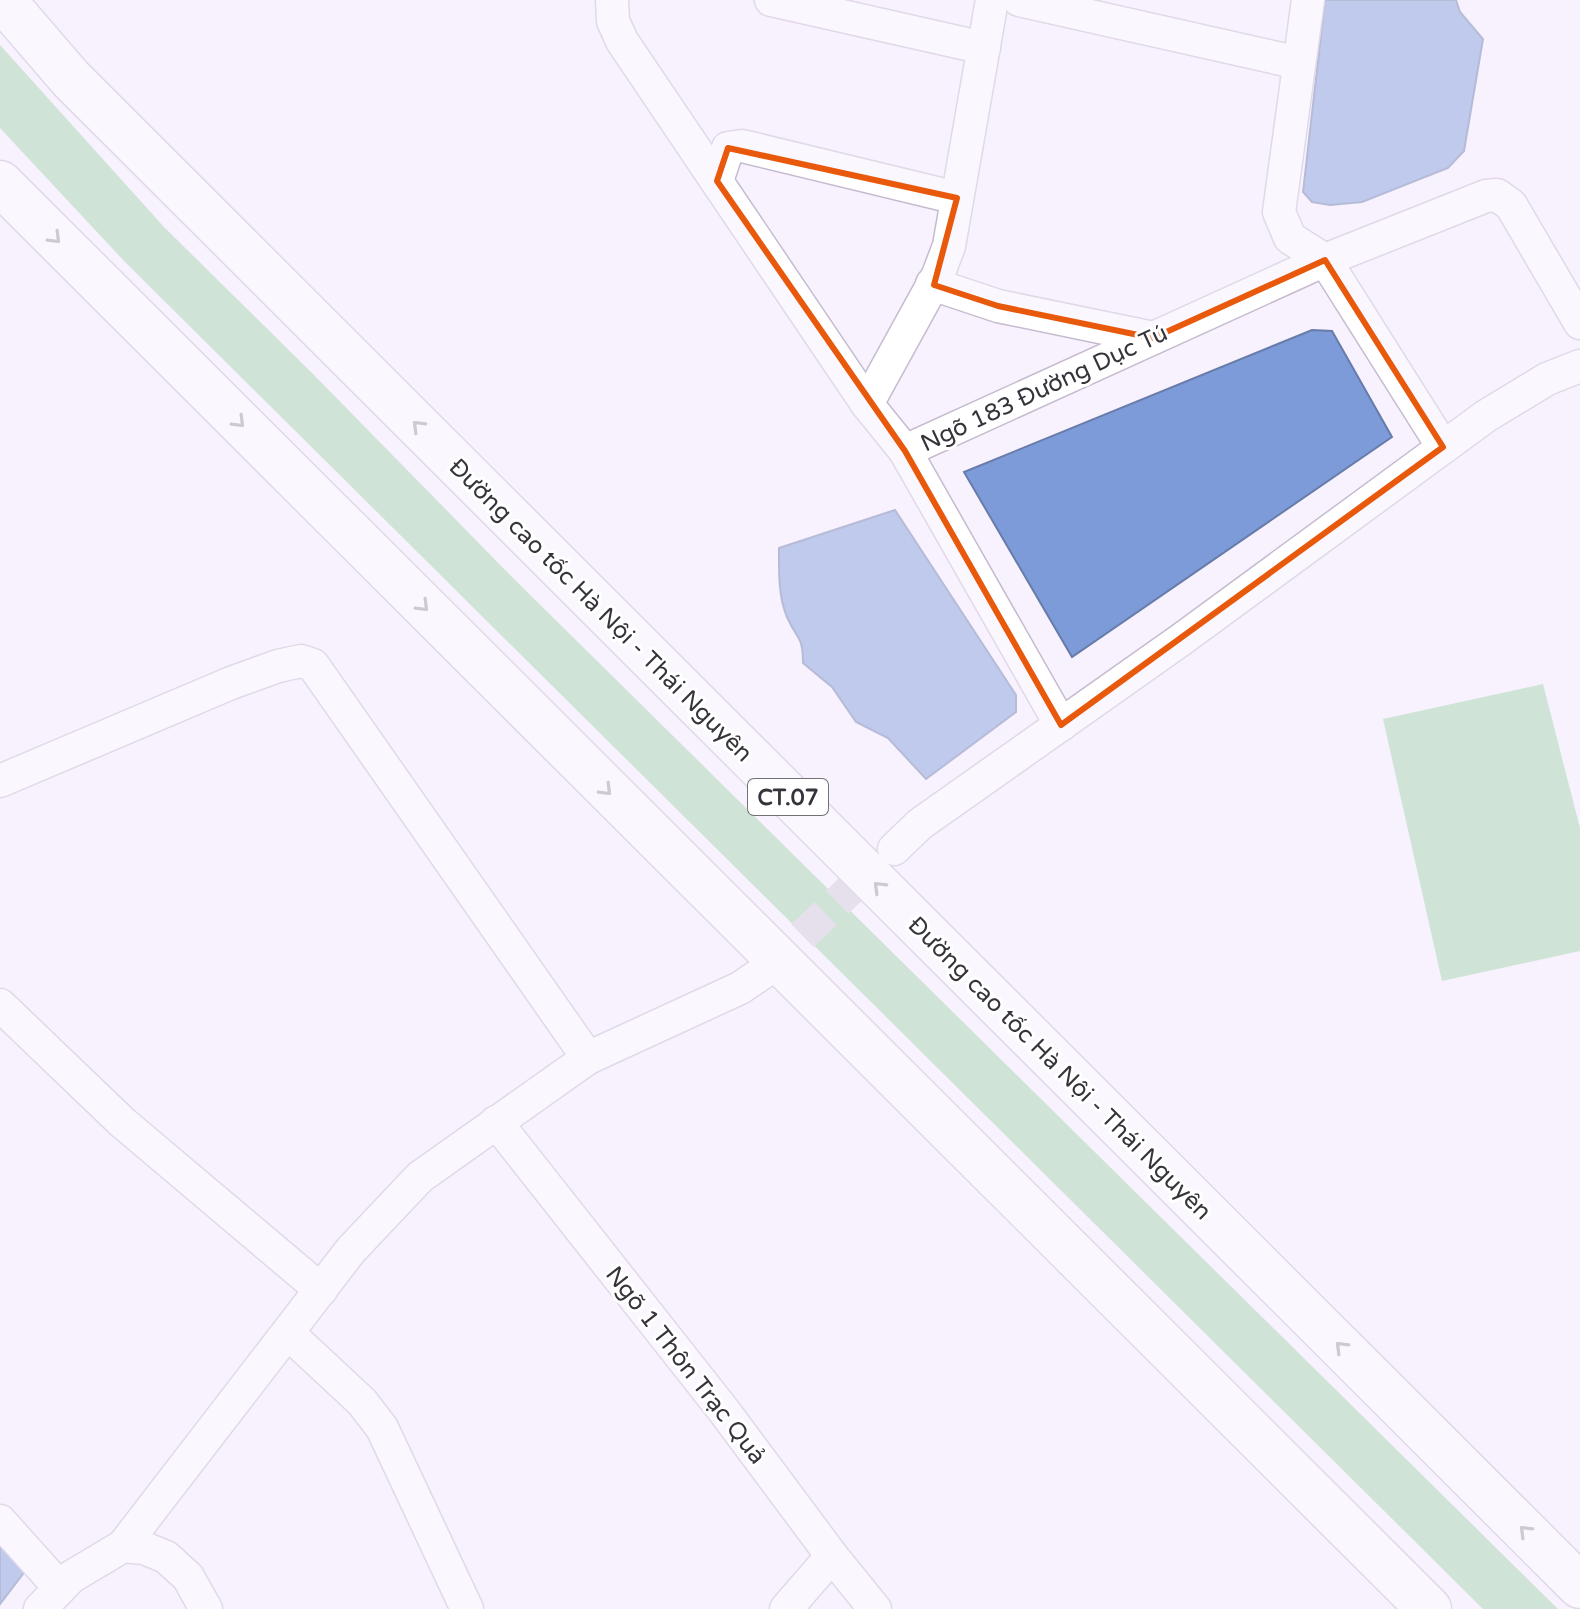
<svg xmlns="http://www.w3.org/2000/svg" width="1580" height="1609" viewBox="0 0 1580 1609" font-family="'Varela Round',sans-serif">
<rect width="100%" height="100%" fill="#f8f1fe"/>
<g fill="#9ed6a6">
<polygon points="0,45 164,227 311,372 514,579 1558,1609 1483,1609 125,262 0,128"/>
<polygon points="1543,684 1580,828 1580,951 1442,981 1383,719"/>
</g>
<g fill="#7c9bd8" stroke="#677ca9" stroke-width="2">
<polygon points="1325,0 1456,0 1460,12 1483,39 1464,151 1448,168 1362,202 1330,205 1312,202 1303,192"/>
<polygon points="1312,330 1332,331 1392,437 1072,657 964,472"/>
<path d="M895 510 1016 695V712L926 779 888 738 856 722 832 687 803 663C803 635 797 640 787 617 778 596 779 570 779 548Z"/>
<polygon points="0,1538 23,1561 23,1574 0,1604"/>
</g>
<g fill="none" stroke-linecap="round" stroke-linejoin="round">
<polyline stroke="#d1cbd7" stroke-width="32" stroke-dasharray="32 16" stroke-linecap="butt" points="768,969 882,859"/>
<g stroke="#c6bbcf" stroke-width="35">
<g id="street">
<polyline points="612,0 613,21 622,41 867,404 905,451 1325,260 1486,196 1497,195 1511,205 1580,323"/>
<polyline points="771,0 984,48"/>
<polyline points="1019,0 1299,63"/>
<polyline points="1308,0 1279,212 1290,238 1325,260 1443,447"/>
<polyline points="717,181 728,148 742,146 957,198"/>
<polyline points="932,284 998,306 1153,338"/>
<polyline points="867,404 938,275 949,246 992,0"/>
<polyline points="905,451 1061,725"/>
<polyline points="0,781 231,683 278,666 301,661 313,665 588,1058"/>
<polyline points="894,849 920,824 1182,639 1486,416 1547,379 1580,366"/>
<polyline points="0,1005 122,1122 321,1290"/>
<polyline points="496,1122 724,1411 832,1556 875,1609"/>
<polyline points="288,1333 362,1402 382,1428 467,1609"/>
<polyline points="0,1521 60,1588"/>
<polyline points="123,1546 351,1250 420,1177 588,1058 740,988 768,969"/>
<polyline points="40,1609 71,1577 123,1546 144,1548 166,1557 188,1577 206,1609"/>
<polyline points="786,1609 832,1556"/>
</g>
</g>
<g stroke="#c6bbcf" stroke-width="47">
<g id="highway">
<polyline points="3,0 71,79 1580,1586"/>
<polyline points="0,183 1429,1609"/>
</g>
</g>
<use href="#street" stroke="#fff" stroke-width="32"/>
<use href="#highway" stroke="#fff" stroke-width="44"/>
</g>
<defs><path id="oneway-chevron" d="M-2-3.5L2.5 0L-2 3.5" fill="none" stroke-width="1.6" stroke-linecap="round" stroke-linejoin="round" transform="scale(2)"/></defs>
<g stroke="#9b999d">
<use href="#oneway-chevron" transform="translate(55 238) rotate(45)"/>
<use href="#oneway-chevron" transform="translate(239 422) rotate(45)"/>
<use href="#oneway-chevron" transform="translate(418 426) rotate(-135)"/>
<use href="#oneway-chevron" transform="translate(423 606) rotate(45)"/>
<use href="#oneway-chevron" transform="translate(606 790) rotate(45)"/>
<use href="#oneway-chevron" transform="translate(879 887) rotate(-135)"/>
<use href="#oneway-chevron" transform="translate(1341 1347) rotate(-135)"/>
<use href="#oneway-chevron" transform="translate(1525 1531) rotate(-135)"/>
</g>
<path d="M0 0H1580V1609H0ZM728 148 957 198 934 285 998 306 1153 338 1325 260 1443 447 1061 725 905 451 717 181Z" fill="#f8f1fe" fill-opacity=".55" fill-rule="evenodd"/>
<path fill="none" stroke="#e8590c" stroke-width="6" stroke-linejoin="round" d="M728 148 957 198 934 285 998 306 1153 338 1325 260 1443 447 1061 725 905 451 717 181Z"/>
<g text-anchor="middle" stroke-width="6" stroke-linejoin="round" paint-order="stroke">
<rect fill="#fff" stroke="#737076" stroke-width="2" x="748" y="779" width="80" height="36" rx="6"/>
<g font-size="22" font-weight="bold" fill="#37333b">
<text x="788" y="805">CT.07</text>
</g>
<g font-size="24" fill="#37333b" stroke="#fff">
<text transform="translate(1044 388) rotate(-25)" y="8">Ngõ 183 Đường Dục Tú</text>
<text transform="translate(601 610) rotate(45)" y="8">Đường cao tốc Hà Nội - Thái Nguyên</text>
<text transform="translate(1060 1068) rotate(45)" y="8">Đường cao tốc Hà Nội - Thái Nguyên</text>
<text transform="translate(686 1365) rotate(52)" y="8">Ngõ 1 Thôn Trạc Quả</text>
</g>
</g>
</svg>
